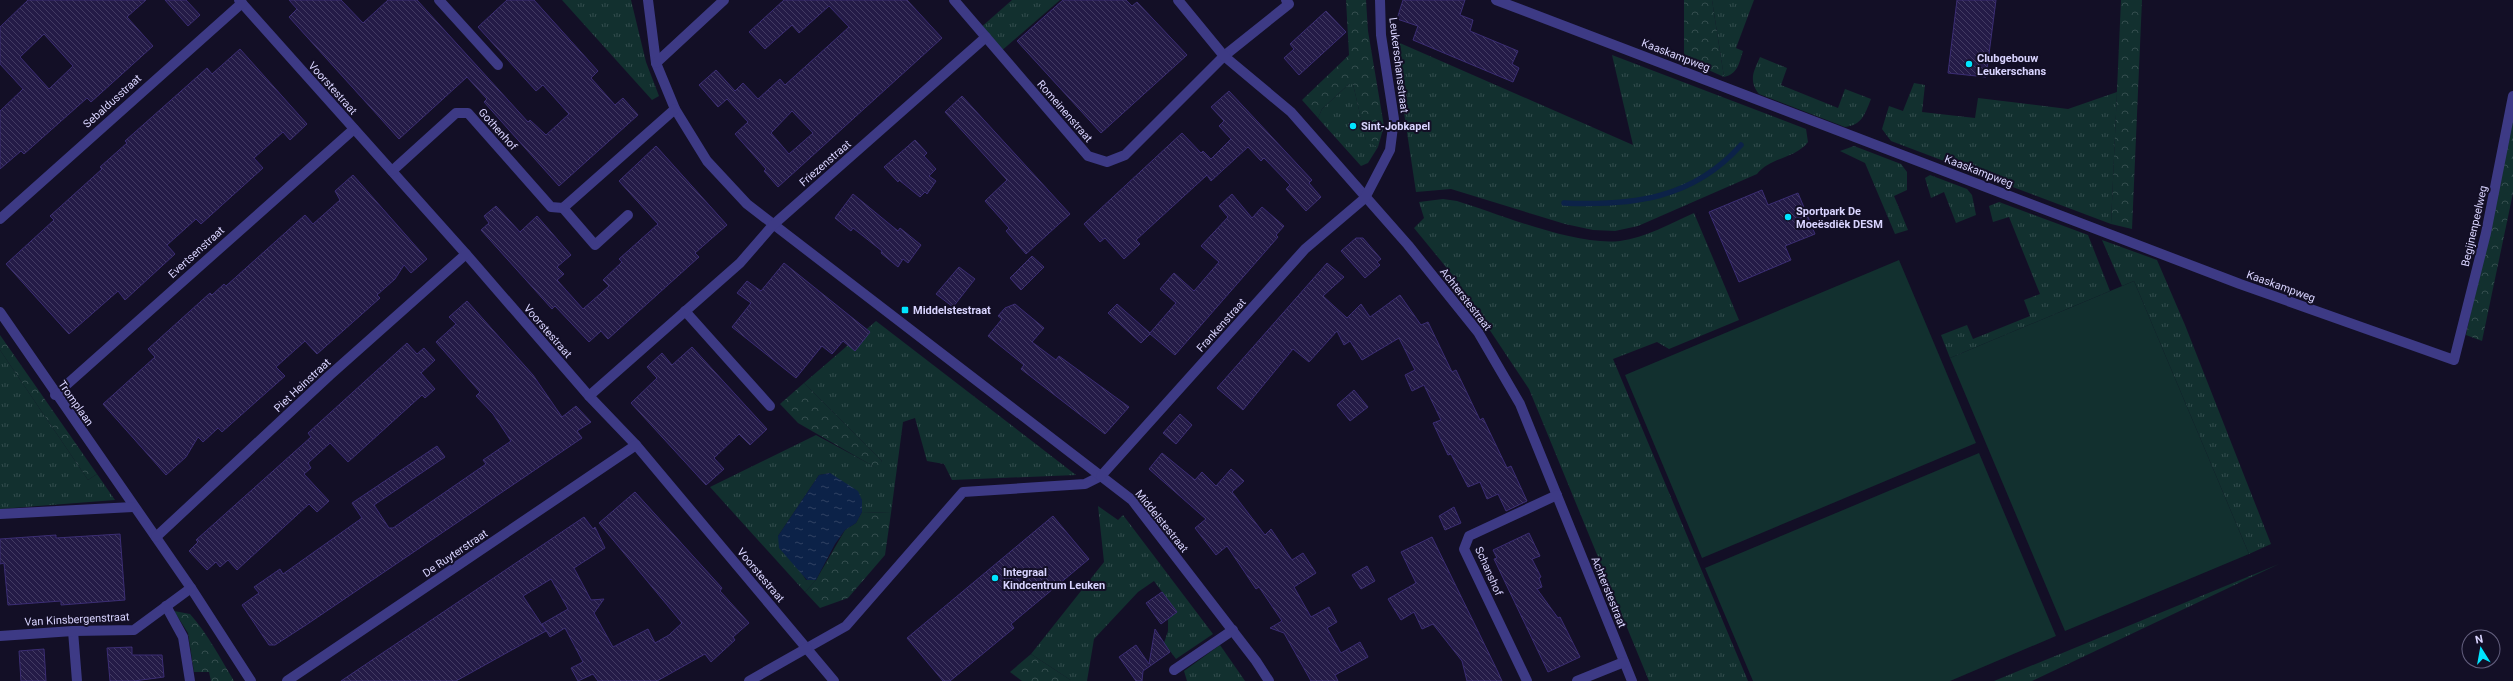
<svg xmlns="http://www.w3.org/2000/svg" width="2513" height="681" viewBox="0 0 2513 681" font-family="Roboto,sans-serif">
<defs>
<pattern id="grass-tufts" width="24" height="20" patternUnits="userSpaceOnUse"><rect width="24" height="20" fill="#12302f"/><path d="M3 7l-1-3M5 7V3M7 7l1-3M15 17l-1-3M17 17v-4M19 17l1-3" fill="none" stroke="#344d4e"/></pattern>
<pattern id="forest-crowns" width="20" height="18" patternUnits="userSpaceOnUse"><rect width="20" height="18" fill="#12302f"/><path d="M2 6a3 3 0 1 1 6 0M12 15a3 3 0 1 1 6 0" fill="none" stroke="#344d4e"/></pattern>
<pattern id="water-ripples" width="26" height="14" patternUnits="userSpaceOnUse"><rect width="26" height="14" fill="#0c2248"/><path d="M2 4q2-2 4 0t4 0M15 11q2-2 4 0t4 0" fill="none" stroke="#2f4163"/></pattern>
<pattern id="building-back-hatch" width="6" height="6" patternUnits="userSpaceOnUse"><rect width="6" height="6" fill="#241b47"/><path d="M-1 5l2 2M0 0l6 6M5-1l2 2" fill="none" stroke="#433b63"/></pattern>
</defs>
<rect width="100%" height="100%" fill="#130f26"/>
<g fill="url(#grass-tufts)">
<polygon points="562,0 631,0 646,62 659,96 652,100"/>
<polygon points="1012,0 1060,0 1000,52 979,29"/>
<path d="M1712 0H1754L1736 48 1743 51C1739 63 1738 74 1724 77Z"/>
<path d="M1393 40 1633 145 1612 55 1806 129 1808 142C1795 159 1770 157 1757 174L1638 226 1615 231 1593 230 1565 224 1451 189 1416 192Z"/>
<path d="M1760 57 1787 68 1781 85 1838 108 1845 89 1871 99C1865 114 1862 125 1845 127L1759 94C1748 80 1754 71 1760 57Z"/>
<polygon points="1914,83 1925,85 1922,112 1975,118 1978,98 2068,109 2117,92 2111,224 1891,141 1882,129 1889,106 1903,111"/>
<polygon points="1349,84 1353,84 1366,140 1378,147 1368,163 1361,166 1318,118 1322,109"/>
<polygon points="1854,146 1901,164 1907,172 1907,190 1894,196 1908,230 1895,234 1865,163 1840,151"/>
<polygon points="1930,175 1967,189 1972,195 1976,215 1956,223 1944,192 1931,198 1925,178"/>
<path d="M1443 199 1457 201C1502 215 1575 246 1620 241 1645 238 1671 223 1694 213L1739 320 1669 349 1657 342 1613 359 1748 681H1649L1529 389 1455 278 1414 228 1424 218 1419 202Z"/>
<polygon points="1999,202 2088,235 2110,291 1950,358 1941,335 1967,325 1973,339 2030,316 2024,300 2040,294 2009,217 1993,222 1989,206"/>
<polygon points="2102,240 2157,260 2185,325 2271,544 2249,554 2134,281 2122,286"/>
<polygon points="876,321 1076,475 952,480 944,464 927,461 915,418 903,422 891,513 862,512 862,500 830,473 819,475 778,536 806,580 816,580 805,592 710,487 816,435 877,468 882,461 804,383"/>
<polygon points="0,350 88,480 97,474 115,500 0,509"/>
<polygon points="1098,506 1118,520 1123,515 1213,634 1176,659 1164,643 1168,631 1168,619 1177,612 1154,581 1138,592 1094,639 1087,681 1072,681 1031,654 1104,562"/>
<polygon points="2279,564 2032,681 1994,681"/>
<polygon points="1220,645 1245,681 1187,681 1184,671"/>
</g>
<g fill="url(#forest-crowns)">
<polygon points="1346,0 1366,0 1368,31 1384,126 1378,147 1366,141 1353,84 1349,84 1322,109 1318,118 1302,100 1349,55"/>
<polygon points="1684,0 1712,0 1724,77 1684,59"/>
<polygon points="2121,0 2142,0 2132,229 2111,224"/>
<polygon points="2513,113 2513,193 2482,341 2466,335"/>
<polygon points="0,335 97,474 88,480 0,350"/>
<polygon points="804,383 882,461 878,469 798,423 780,404"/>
<polygon points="862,512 891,513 885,555 848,598 820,608 805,592 816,580 845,530 856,523"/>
<path d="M174 611 190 614C208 634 220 658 234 681H211L209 672H194L188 633Z"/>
<polygon points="1031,654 1072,681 1022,681 1010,672"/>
</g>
<g fill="#12302f">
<polygon points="1899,260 1976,443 1702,558 1625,375"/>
<polygon points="2134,281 2249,554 2065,631 1950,358"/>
<polygon points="1979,453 2056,636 1950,681 1753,681 1705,568"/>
</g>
<polygon fill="url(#water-ripples)" points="830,473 858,491 862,500 862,512 856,523 845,530 835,544 816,580 807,580 779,548 778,536 819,475"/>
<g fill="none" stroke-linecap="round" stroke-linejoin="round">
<path stroke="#0c2248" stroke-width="5.5" d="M1564 203C1632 206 1693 199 1741 145"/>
</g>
<g fill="url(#building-back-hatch)" stroke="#3b2d73" fill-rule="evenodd">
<path d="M28 0H146L127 17 153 46 91 102 87 98 24 154 21 151 0 169V111L23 89 0 64V27ZM44 34 73 66 49 89 20 57Z"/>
<polygon points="165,0 186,0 200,15 188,26"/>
<polygon points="289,0 341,0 363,23 388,0 417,0 528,122 530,120 546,135 569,114 543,85 536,91 478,27 507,0 534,0 598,71 591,78 615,105 623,98 638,115 559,186 484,102 487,99 467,77 399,139 289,17 297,9"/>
<path d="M784 0H907L942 38 778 187 764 171 766 169 735 134 748 122 727 99 718 107 699 85 716 70 735 91 743 83 758 99 780 79 785 85 849 27 829 6 799 33 792 25 765 49 749 32ZM792 111 813 133 789 154 771 133Z"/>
<polygon points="1063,0 1126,0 1132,6 1137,2 1187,55 1101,133 1017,41"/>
<polygon points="1403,0 1465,0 1460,15 1473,20 1470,31 1518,51 1512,64 1519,68 1513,82 1413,40 1418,26 1397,19"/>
<polygon points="1957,0 1996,0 1986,77 1948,73"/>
<polygon points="1326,11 1346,32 1299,75 1284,58 1294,49 1290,44"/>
<polygon points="240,49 307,124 290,140 283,132 254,158 263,168 201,224 196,219 167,245 175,254 125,300 118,291 69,334 6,264 54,220 50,216 102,169 100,167 127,143 125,141 207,68 212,74"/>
<polygon points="1229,91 1312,180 1309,183 1321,197 1306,211 1286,189 1290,185 1264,158 1261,161 1248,147 1211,181 1207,175 1136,240 1140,244 1124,259 1105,238 1100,242 1084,224 1182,133 1201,153 1203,151 1211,159 1231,139 1219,126 1224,121 1211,107"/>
<polygon points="962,96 1070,214 1026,254 1006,231 1009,228 985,201 1007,180 945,112"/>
<polygon points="915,140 927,153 924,156 936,169 929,176 936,181 927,194 925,192 920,197 899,180 898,182 884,167"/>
<polygon points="656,146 727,225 695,253 699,257 608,339 601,331 589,342 555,306 552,309 481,230 489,223 484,216 496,206 520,232 537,216 571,255 557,267 564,274 557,280 583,309 609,286 603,280 622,262 619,259 658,224 619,181"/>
<polygon points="353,175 427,259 411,273 404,265 395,279 377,295 380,298 317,354 305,341 276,367 285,376 222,432 218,428 203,442 198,437 186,457 166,475 103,404 155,357 148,349 210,293 212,295 224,284 226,286 305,215 313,224 340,200 335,191"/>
<polygon points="1762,190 1768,205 1798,193 1815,234 1785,246 1791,260 1739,282 1709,212"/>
<polygon points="853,194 898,231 900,228 921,245 908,263 903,259 898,267 881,253 882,251 853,228 851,231 835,218"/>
<polygon points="1232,194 1252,218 1262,207 1284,226 1276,235 1278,237 1175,355 1150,334 1141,343 1108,313 1117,304 1150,333 1176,303 1160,289 1174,273 1194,291 1219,262 1201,246 1228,217 1219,206"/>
<polygon points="1356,238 1363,238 1381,259 1377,262 1380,265 1365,278 1341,251"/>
<polygon points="1032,256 1044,267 1021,290 1010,278"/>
<polygon points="784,263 870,332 855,351 843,341 832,354 822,346 796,378 732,327 751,303 737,293 747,281 761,291"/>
<polygon points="1327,263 1344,277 1323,296 1347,318 1361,304 1370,317 1400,295 1421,325 1428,322 1452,372 1456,370 1480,420 1483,418 1507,468 1511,466 1527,501 1506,511 1498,494 1487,499 1480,482 1468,487 1451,454 1448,455 1433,423 1441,420 1424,385 1412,391 1405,375 1415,370 1399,338 1362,360 1350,341 1344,345 1337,331 1309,362 1293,349 1243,410 1217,388"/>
<polygon points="959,267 975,279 953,307 936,294"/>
<polygon points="467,301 533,375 562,417 576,406 591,422 577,431 582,438 306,625 275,645 269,645 242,605 259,593 254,587 280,569 283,574 362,518 352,503 437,446 445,457 374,505 389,528 393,528 486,464 483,460 511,441 493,414 476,396 480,392 436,342 456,324 449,317"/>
<polygon points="1015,304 1044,328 1032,342 1056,360 1059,356 1129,407 1105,434 1021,369 1024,365 988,336 1002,319 998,316 1005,308"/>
<polygon points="407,343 417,354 424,348 435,360 421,373 435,389 425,398 422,395 348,462 330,443 308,463 311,468 304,474 329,501 317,512 309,504 237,570 228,560 220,567 216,562 207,570 189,551 198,542 196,540 311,437 308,433"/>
<polygon points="692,347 767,429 750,445 739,434 714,458 724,469 706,485 631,403 657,378 647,367 662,353 672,365"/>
<polygon points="1354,390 1368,407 1350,421 1337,405"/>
<polygon points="1180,414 1192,425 1176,444 1163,433"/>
<polygon points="1162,453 1195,480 1202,472 1216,486 1231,469 1244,481 1232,492 1265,535 1271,529 1292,560 1303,553 1316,573 1294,587 1311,617 1329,607 1337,622 1327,628 1341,653 1360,642 1368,657 1335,675 1338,681 1311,681 1284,633 1270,628 1282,621 1259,587 1256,589 1227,546 1216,555 1195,528 1206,519 1149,469"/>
<polygon points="635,492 722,588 720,591 749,623 733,637 735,640 711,662 705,654 657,681 598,681 593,674 578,681 571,668 583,662 565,628 550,637 542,624 568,609 551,579 523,596 546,631 456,681 341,681 584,517 593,529 595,527 605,548 574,568 591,600 604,599 594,613 613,647 648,629 655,643 669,635 682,623 599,523"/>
<polygon points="1454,507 1461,523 1445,530 1439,516"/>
<polygon points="1053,516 1089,559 1011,624 1014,628 950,681 943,681 907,638"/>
<polygon points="1529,533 1540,556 1532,559 1541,577 1539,578 1542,587 1537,589 1558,618 1560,617 1580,657 1548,672 1494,559 1497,558 1493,550"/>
<polygon points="120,534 125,600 61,605 61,601 8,605 4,563 0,564 0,539 56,535 56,538"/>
<polygon points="1432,537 1497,670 1502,681 1467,681 1462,661 1433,624 1422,629 1414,612 1401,620 1388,599 1416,583 1401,552"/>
<polygon points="1367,566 1375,581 1361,589 1352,575"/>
<polygon points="1162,592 1177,612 1161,624 1146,603"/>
<polygon points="1155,629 1170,652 1143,671 1142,681 1136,681 1119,657 1136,645 1149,664"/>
<polygon points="132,647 132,655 162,655 164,677 134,681 110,681 107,648"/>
<polygon points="44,649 46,681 21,681 19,651"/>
</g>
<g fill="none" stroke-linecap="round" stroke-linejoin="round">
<polyline stroke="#3d3a85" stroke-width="10" points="807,648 846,626 963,492 1085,484 1101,476"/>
<g stroke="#3d3a85" stroke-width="10">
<polyline points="239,0 466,254 589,396 636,445 834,681"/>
<polyline points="439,0 498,65"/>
<polyline points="648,0 656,63 675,109 707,161 747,204 1132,500 1256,661 1269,681"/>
<polyline points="954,0 1088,156 1107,162 1125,155 1224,56 1289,4 1286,0"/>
<polyline points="1178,0 1224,56 1291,112 1408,245 1478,332 1520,404 1632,681"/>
<polyline points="1496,0 2240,284 2454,360 2486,233 2513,96"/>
<polyline points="656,63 724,0"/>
<polyline points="392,171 456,113 468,113 551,207 563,208 675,109"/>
<polyline points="563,208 595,245 628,215"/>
<polyline points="0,219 242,3"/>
<polyline points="685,311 770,406"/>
<polyline points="0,312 191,588 251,681"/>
<polyline points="55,395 354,129"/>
<polyline points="589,396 740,263 773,225 986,37"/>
<polyline points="1101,476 1305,249 1365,198 1390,150 1394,119 1381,35 1380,0"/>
<polyline points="0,514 133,507"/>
<polyline points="156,537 330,375 466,254"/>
<polyline points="166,606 183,637 190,681"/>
<polyline points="73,631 77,681"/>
<polyline points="0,636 73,631 134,630 191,588"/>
<polyline points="1174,670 1233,630"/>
<polyline points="287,681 636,445"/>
<polyline points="749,681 807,648"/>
<polyline points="1527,681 1464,549 1469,536 1557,495"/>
<polyline points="1577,681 1624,662"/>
</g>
</g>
<g fill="#00e5ff" stroke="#130f26" stroke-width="1.5">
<circle cx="1969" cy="64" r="4"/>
<circle cx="1353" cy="126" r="4"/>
<circle cx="1788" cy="217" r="4"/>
<rect x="901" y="306" width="8" height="8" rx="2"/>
<circle cx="995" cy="578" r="4"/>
</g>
<g text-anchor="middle" stroke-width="4" stroke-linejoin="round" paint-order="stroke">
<g font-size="11" fill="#d9d4ff" stroke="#130f26">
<text transform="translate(1676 55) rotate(21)" y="4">Kaaskampweg</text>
<text transform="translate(1399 65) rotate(83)" y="4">Leukerschansstraat</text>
<text transform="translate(333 88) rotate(48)" y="4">Voorstestraat</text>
<text transform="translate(112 101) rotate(-42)" y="4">Sebaldusstraat</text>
<text transform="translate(1065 111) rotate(49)" y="4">Romeinenstraat</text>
<text transform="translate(498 129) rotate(48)" y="4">Gothenhof</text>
<text transform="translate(825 163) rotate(-41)" y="4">Friezenstraat</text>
<text transform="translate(1979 171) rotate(21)" y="4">Kaaskampweg</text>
<text transform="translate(2474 226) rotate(-77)" y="4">Begijnenpeelweg</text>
<text transform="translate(196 252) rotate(-42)" y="4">Evertsenstraat</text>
<text transform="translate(2281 286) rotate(20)" y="4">Kaaskampweg</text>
<text transform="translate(1466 299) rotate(52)" y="4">Achterstestraat</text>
<text transform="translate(1221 325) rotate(-48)" y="4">Frankenstraat</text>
<text transform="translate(548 331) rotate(49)" y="4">Voorstestraat</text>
<text transform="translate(302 385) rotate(-43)" y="4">Piet Heinstraat</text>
<text transform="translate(76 403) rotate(55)" y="4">Tromplaan</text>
<text transform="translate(1162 521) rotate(51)" y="4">Middelstestraat</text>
<text transform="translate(455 553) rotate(-34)" y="4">De Ruyterstraat</text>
<text transform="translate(1489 571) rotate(66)" y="4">Schanshof</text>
<text transform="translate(761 575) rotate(50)" y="4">Voorstestraat</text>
<text transform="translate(1609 592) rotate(68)" y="4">Achterstestraat</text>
<text transform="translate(77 619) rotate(-3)" y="4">Van Kinsbergenstraat</text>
</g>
<g font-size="11" font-weight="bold" fill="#d9d4ff" stroke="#130f26" text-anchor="start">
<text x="1977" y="62">Clubgebouw<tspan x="1977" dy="13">Leukerschans</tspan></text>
<text x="1361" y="130">Sint-Jobkapel</text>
<text x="1796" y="215">Sportpark De<tspan x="1796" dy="13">Moeësdiêk DESM</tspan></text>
<text x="913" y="314">Middelstestraat</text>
<text x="1003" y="576">Integraal<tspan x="1003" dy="13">Kindcentrum Leuken</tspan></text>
</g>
</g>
<g transform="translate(2481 649) rotate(349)"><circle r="19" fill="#130f26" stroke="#625e7d"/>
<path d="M0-3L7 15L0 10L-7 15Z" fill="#00e5ff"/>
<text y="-6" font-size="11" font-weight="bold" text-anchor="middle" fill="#d9d4ff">N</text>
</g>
</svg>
